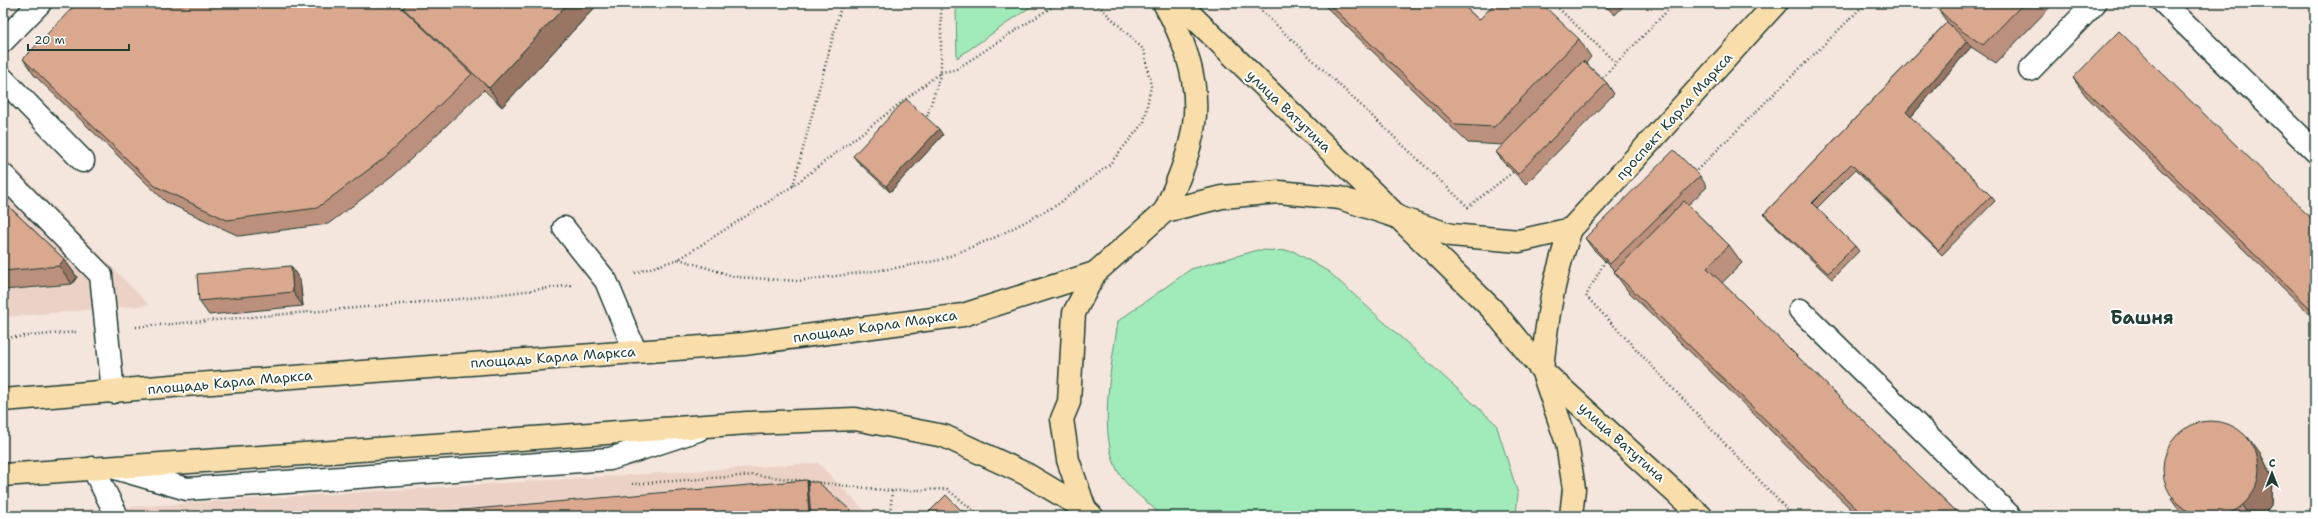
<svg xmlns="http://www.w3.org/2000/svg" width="2318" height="519" viewBox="0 0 2318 519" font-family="'Shantell Sans',sans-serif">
<rect width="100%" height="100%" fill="#f4e5dd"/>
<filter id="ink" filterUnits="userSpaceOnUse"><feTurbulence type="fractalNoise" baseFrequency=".025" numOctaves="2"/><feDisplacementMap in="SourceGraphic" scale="8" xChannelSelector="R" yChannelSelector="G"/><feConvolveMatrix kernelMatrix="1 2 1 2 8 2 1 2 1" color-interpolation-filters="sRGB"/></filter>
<g filter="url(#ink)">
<g fill="#ecd2c6">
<polygon points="3,155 149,305 3,317"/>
<polygon points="818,463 870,516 3,516 3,515"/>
</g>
<g fill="#a1eab9" stroke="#609476">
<polygon points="956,3 1036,3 957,58"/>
<path d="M1258 250 1293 251 1329 272 1496 424 1518 494 1516 516H1162C1151 505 1127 487 1120 475 1096 436 1112 364 1118 321L1191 269Z"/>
</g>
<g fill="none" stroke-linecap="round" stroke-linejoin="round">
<g stroke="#1f3d34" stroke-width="25">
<g id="minor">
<polyline points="2164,3 2315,151"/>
<polyline points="3,41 40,3"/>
<polyline points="2030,70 2095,3"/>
<polyline points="3,79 83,161"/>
<polyline points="3,175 101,275 113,392"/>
<polyline points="564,228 606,281 635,351"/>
<polyline points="1800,310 2010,516"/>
<polyline points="93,468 117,516"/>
<polyline points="115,468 187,489 610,459 698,430"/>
</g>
</g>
<g stroke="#1f3d34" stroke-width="25">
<g id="major">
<path d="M1164 3C1184 39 1200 82 1194 124 1190 154 1177 183 1165 211"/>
<polyline points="1179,3 1492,309 1542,370 1567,443 1574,489 1571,516"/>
<path d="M1542 370C1547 317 1553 279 1571 229L1776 3"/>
<polyline points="1544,372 1701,516"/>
<polyline points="3,400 184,385 744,344 963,315 1095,273"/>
<polyline points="3,475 748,423 855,419 944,436 1026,474 1085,509 1092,516"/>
<polyline points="1085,509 1068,460 1062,419 1069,402 1074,313 1095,273 1165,211 1222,197 1279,192 1340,198 1451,235 1519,241 1571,229"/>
</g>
</g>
<g stroke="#1f3d34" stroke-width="2.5" stroke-dasharray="1 3" stroke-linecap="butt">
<polyline points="1253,3 1468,207 1513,172"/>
<polyline points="1553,3 1616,63"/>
<polyline points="1600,80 1675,3"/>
<polyline points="926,120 941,72 941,3"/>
<polyline points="1694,173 1866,3"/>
<polyline points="793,186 842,3"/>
<polyline points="679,259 736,277 798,281 889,269 940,260 996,237 1057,205 1109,165 1144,122 1151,86 1144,50 1096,3"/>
<polyline points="1605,261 1586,296 1793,516"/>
<polyline points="635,273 679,259 793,186 941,72 955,70 1058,3"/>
<polyline points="136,327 470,298 573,285"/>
<polyline points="3,338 77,332"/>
<polyline points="632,484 754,475 892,491 947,489 980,516"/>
<polyline points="890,516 892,491"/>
</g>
<use href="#minor" stroke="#fff" stroke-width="22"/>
<use href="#major" stroke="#f9deab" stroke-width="22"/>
</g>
<g fill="#bb907b" stroke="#1f3d34">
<polygon points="599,3 502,107 483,89 484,90 394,175 328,224 239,236 166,202 34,75 23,59 405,11 403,8"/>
<polygon points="1322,3 1461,3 1479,20 1579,39 1591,57 1586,63 1607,83 1614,94 1526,184 1503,162 1496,152 1503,145 1468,143"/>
<polygon points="1602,3 1626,3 1615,15"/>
<polygon points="1937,3 2054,3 1996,63 1971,47 1911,117 1991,196 1995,201 1942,255 1855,170 1817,208 1855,246 1859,251 1832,279 1768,219 1764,214 1947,22 1938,9"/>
<polygon points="2073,78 2315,222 2315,319 2086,96"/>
<polygon points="943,135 890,192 857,161 853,156"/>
<polygon points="1700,176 1707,187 1688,205 1729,245 1742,263 1722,283 1961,516 1858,516 1627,290 1614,272 1615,271 1592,248 1585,238"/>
<polygon points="3,201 64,259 77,277 72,284 3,290"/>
<polygon points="300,280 303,306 209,315 199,301"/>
<polygon points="2261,455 2272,476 2271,505 2263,516 2183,516 2171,499"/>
</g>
<g fill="#997564" stroke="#1f3d34">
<polygon points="568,3 599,3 502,107 489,88"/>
<polygon points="1967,41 1971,47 1910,118 1906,112"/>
<polygon points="939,129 943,135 890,192 886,186"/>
<polygon points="64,259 77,277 72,284 59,266"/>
<polygon points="291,266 300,280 303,306 293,292"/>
<polygon points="2248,437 2261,455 2272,476 2271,505 2263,516 2250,516 2243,507"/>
<polygon points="807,480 818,496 819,516 809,516"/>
</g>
<g fill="#daa78f" stroke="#1f3d34">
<polygon points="77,3 395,3 405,11 472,74 383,159 317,208 227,220 155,186 23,59"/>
<polygon points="407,3 568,3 489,88 403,8"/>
<polygon points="1328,3 1461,3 1479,20 1495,3 1541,3 1579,39 1494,127 1456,125"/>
<polygon points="1937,3 2024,3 1983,45 1959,29 1938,9"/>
<polygon points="1947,22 1967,41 1906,112 1991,196 1938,250 1851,164 1812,203 1855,246 1828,273 1764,214"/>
<polygon points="2119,31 2315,222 2315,313 2073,78"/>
<polygon points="1583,61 1607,83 1518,174 1496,152"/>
<polygon points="906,99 939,129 886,186 853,156"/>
<polygon points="1674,150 1700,176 1610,264 1585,238"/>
<polygon points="3,201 64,259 59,266 3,271"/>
<polygon points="1684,201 1729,245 1707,268 1961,516 1864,516 1614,272"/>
<polygon points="291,266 293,292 199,301 197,274"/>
<circle cx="2211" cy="469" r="48"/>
<polygon points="807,480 809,516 394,516"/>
<polygon points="808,482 818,482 857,516 811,516"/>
<polygon points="946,495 967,516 925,516"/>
</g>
</g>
<g text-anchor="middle" stroke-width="4" stroke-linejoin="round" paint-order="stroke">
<g font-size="14" fill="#1f3d34" stroke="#fff">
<text transform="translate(1289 111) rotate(44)" y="5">улица Ватутина</text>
<text transform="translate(1674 116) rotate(-48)" y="5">проспект Карла Маркса</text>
<text transform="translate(875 326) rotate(-8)" y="5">площадь Карла Маркса</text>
<text transform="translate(553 357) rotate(-4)" y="5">площадь Карла Маркса</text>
<text transform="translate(230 382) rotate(-5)" y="5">площадь Карла Маркса</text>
<text transform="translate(1622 442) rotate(42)" y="5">улица Ватутина</text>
</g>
<g font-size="18" font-weight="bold" fill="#1f3d34" stroke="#fff">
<text x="2142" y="324">Башня</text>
</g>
</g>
<rect width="2318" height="519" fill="none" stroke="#fff" stroke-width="16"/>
<rect x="8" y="8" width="2302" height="503" fill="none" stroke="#1f3d34" stroke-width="1.5" filter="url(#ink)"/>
<g transform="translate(2272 473)" stroke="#ffffff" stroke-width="3" paint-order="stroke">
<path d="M0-3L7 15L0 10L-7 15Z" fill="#1f3d34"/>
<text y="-6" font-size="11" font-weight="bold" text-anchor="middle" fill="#1f3d34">С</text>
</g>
<path d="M28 44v6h101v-6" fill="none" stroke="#1f3d34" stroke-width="2"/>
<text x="34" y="44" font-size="12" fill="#1f3d34" stroke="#ffffff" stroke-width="3" paint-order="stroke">20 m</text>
</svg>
